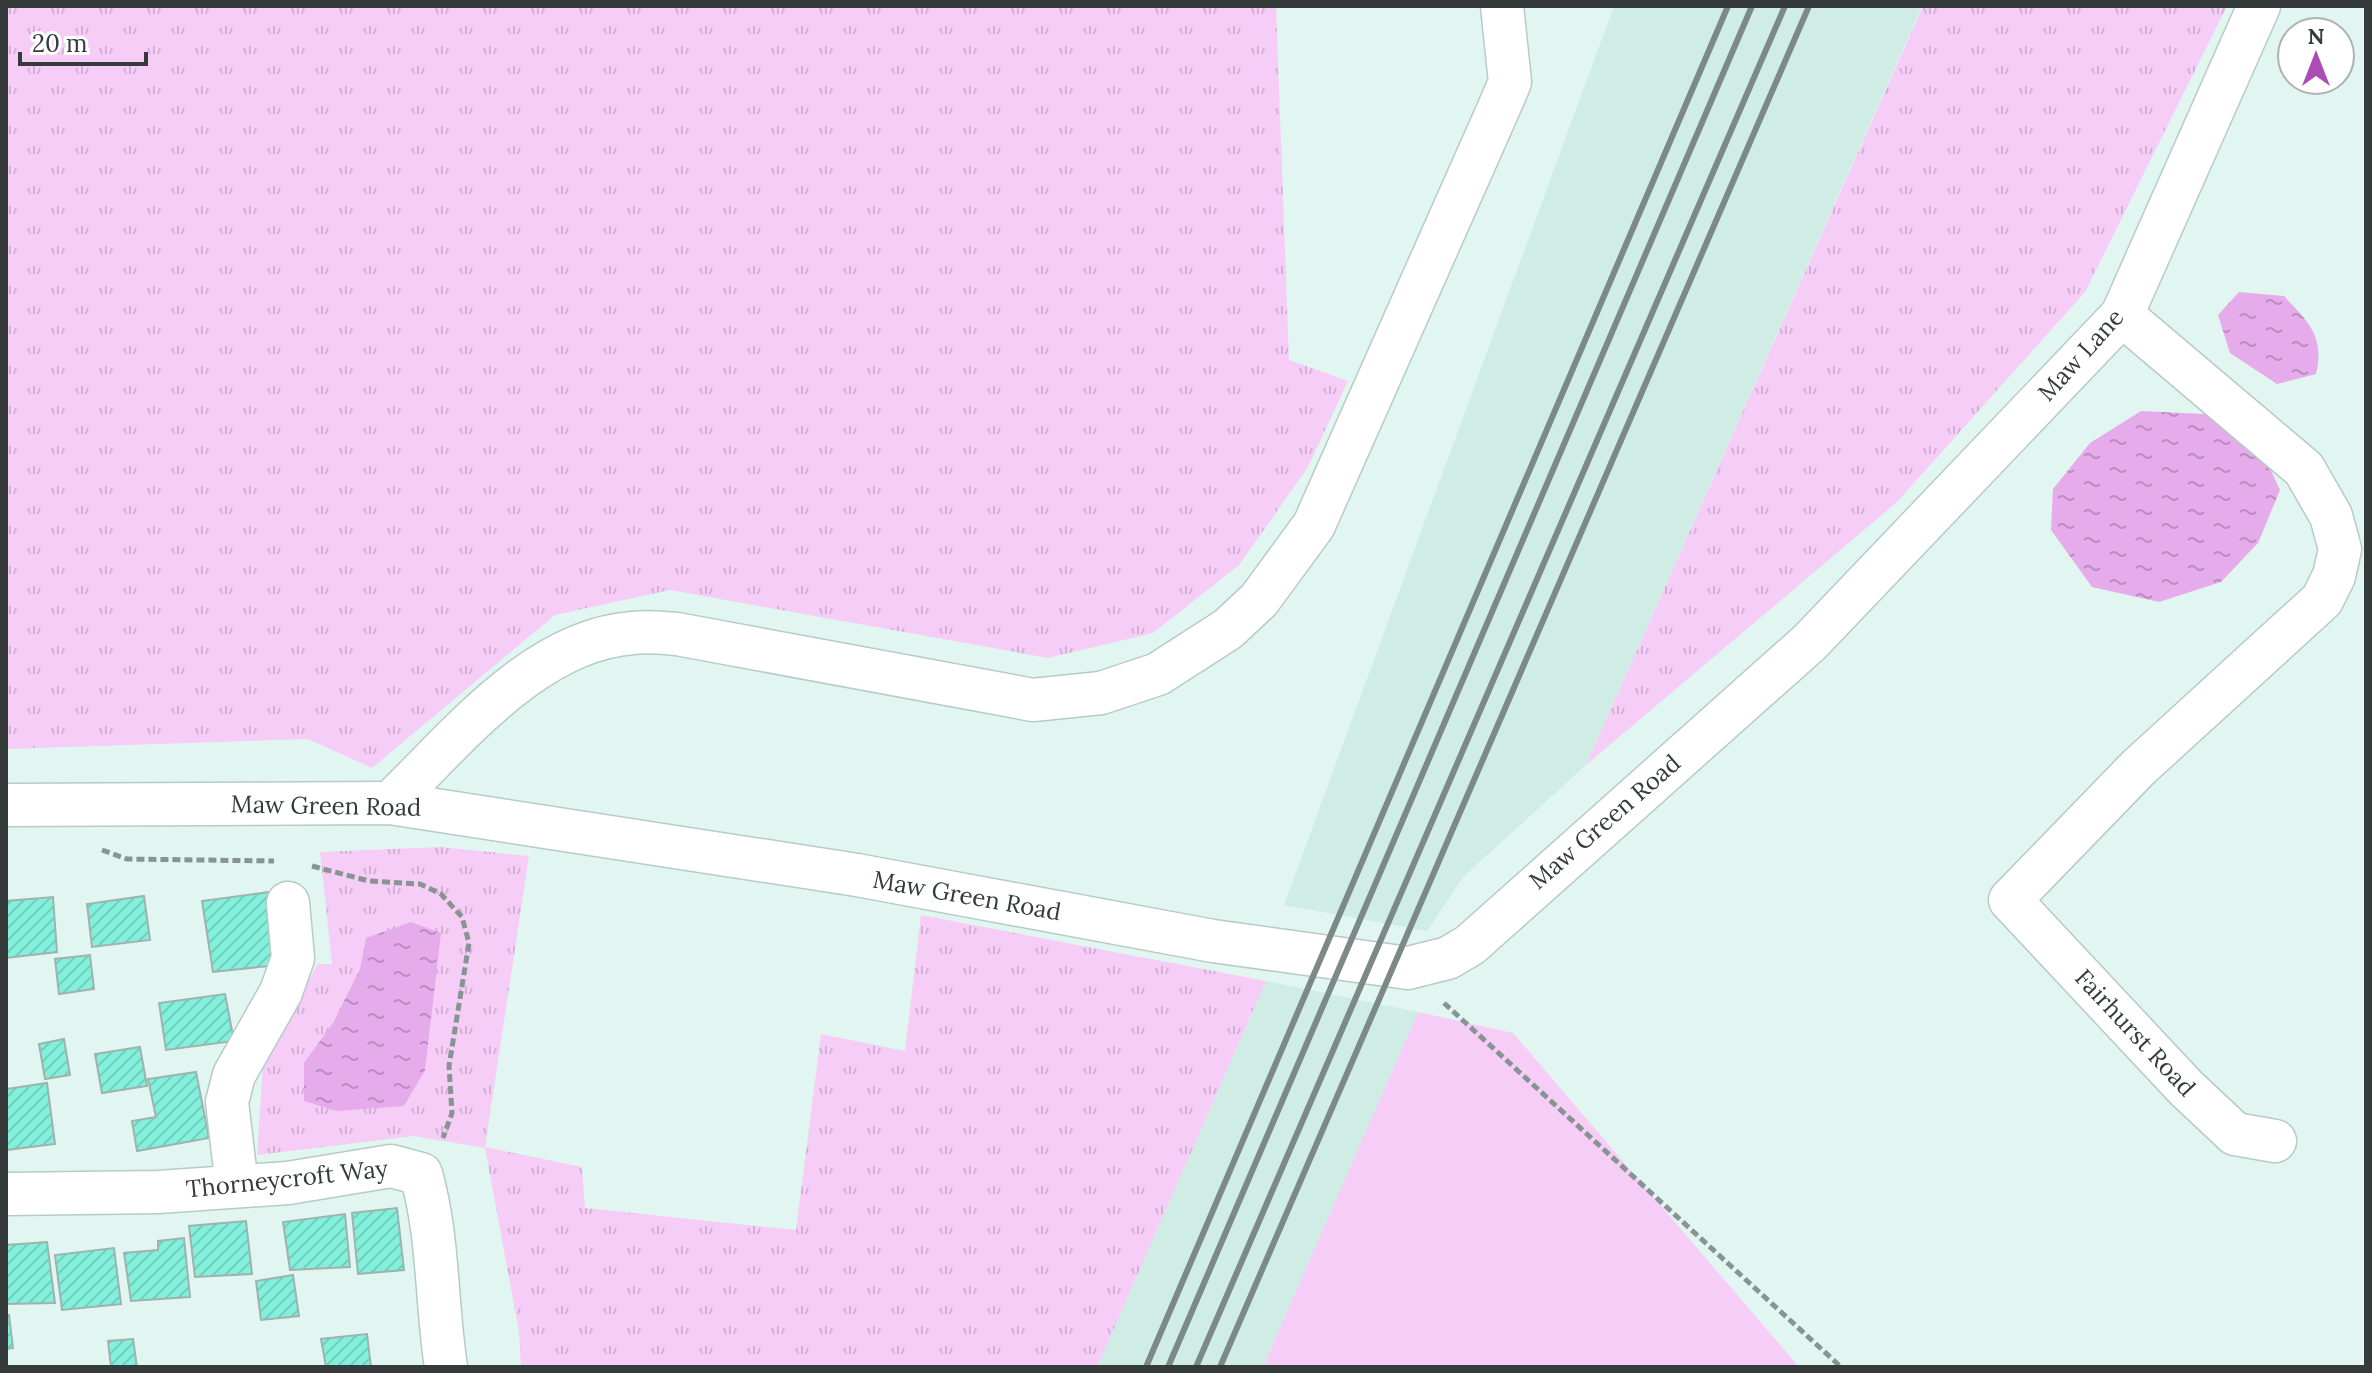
<svg xmlns="http://www.w3.org/2000/svg" width="2372" height="1373" viewBox="0 0 2372 1373" font-family="Lora,serif">
<defs>
<pattern id="grass-tufts" width="24" height="20" patternUnits="userSpaceOnUse" patternTransform="scale(2)"><rect width="24" height="20" fill="#f5cdf7"/><path d="M3 7l-1-3M5 7V3M7 7l1-3M15 17l-1-3M17 17v-4M19 17l1-3" fill="none" stroke="#d3b1d4"/></pattern>
<pattern id="water-ripples" width="26" height="14" patternUnits="userSpaceOnUse" patternTransform="scale(2)"><rect width="26" height="14" fill="#e6abea"/><path d="M2 4q2-2 4 0t4 0M15 11q2-2 4 0t4 0" fill="none" stroke="#bb8cbf"/></pattern>
<pattern id="building-hatch" width="6" height="6" patternUnits="userSpaceOnUse" patternTransform="scale(2)"><rect width="6" height="6" fill="#82f0db"/><path d="M-1 1l2-2M0 6l6-6M5 7l2-2" fill="none" stroke="#71cfbd"/></pattern>
</defs>
<rect width="100%" height="100%" fill="#e2f6f1"/>
<g fill="#cfece5">
<polygon points="1614,6 1922,6 1586,765 1463,877 1427,931 1284,905"/>
<polygon points="1266,981 1418,1012 1263,1367 1097,1367"/>
</g>
<g fill="url(#grass-tufts)">
<polygon points="6,6 1276,6 1289,360 1348,381 1308,467 1239,565 1153,633 1048,658 670,590 555,615 372,768 308,739 6,749"/>
<polygon points="1923,6 2227,6 2085,292 1897,502 1586,765"/>
<polygon points="440,847 529,856 485,1147 582,1167 585,1208 796,1230 821,1034 905,1051 921,915 1266,981 1097,1367 521,1367 519,1332 485,1148 414,1136 257,1155 263,1064 318,964 332,964 320,852"/>
</g>
<polygon fill="#f5cdf7" points="1418,1012 1513,1033 1799,1367 1263,1367"/>
<g fill="url(#water-ripples)">
<path d="M2239 292 2284 296C2308 322 2325 335 2316 374L2277 384 2230 353 2218 315Z"/>
<polygon points="2141,411 2204,414 2255,436 2280,490 2258,543 2221,582 2159,602 2092,587 2051,530 2053,489 2090,443"/>
<polygon points="411,922 441,933 425,1070 404,1106 337,1111 304,1101 304,1063 333,1023 360,969 366,938"/>
</g>
<g fill="url(#building-hatch)" stroke="#a0b2ae" stroke-width="2">
<polygon points="270,892 278,965 213,972 202,901"/>
<polygon points="144,896 150,940 92,947 87,904"/>
<polygon points="53,897 57,952 6,958 6,901"/>
<polygon points="90,955 94,989 59,994 55,959"/>
<polygon points="225,994 234,1041 166,1050 159,1003"/>
<polygon points="64,1039 70,1075 45,1079 39,1044"/>
<polygon points="140,1047 147,1086 102,1093 95,1054"/>
<polygon points="196,1072 209,1138 137,1151 132,1121 156,1117 148,1079"/>
<polygon points="47,1083 55,1144 6,1150 6,1089"/>
<polygon points="397,1208 404,1270 358,1274 352,1213"/>
<polygon points="345,1214 350,1267 290,1270 283,1222"/>
<polygon points="246,1221 252,1274 195,1277 189,1226"/>
<polygon points="184,1238 190,1297 131,1301 124,1253 158,1250 158,1241"/>
<polygon points="47,1242 55,1303 6,1304 6,1245"/>
<polygon points="114,1248 121,1304 62,1310 55,1255"/>
<polygon points="293,1275 299,1316 261,1320 256,1281"/>
<polygon points="6,1315 9,1315 13,1348 6,1349"/>
<polygon points="367,1334 371,1367 326,1367 321,1339"/>
<polygon points="133,1339 137,1367 111,1367 108,1341"/>
</g>
<g fill="none" stroke-linecap="round" stroke-linejoin="round">
<g stroke="#b7cbc6" stroke-width="45">
<g id="minor">
<polyline points="2122,315 2304,469 2331,516 2340,549 2334,576 2322,600 2139,767 2010,900 2186,1088 2235,1134 2275,1141"/>
<path d="M390 803C457 739 534 640 633 633 648 631 663 633 677 634L1033 700 1101 693 1158 674 1228 629 1259 600 1314 525 1498 110 1510 82 1502 6"/>
<polyline points="6,805 390,803 857,875 1213,941 1408,968 1448,958 1470,945 1810,642 2122,315 2259,6"/>
<polyline points="237,1186 227,1102 234,1075 281,992 293,958 288,903"/>
<path d="M6 1194 158 1192 288 1183 391 1166 421 1174C439 1237 436 1302 446 1367"/>
</g>
</g>
<g stroke="#879491" stroke-width="5" stroke-dasharray="8 4" stroke-linecap="butt">
<polyline points="102,850 127,859 274,861"/>
<polyline points="312,866 369,881 420,884 441,894 462,917 469,943 449,1066 452,1113 443,1138"/>
<polyline points="1444,1003 1841,1367"/>
</g>
<use href="#minor" stroke="#fff" stroke-width="42"/>
<g stroke="#7d8986" stroke-width="6">
<polyline points="1146,1367 1728,6"/>
<polyline points="1168,1367 1752,6"/>
<polyline points="1196,1367 1785,6"/>
<polyline points="1220,1367 1809,6"/>
</g>
</g>
<g text-anchor="middle" stroke-width="6" stroke-linejoin="round" paint-order="stroke">
<g font-size="24" fill="#343b3a" stroke="#fff">
<text transform="translate(2081 355) rotate(-48)" y="8">Maw Lane</text>
<text transform="translate(326 806) rotate(1)" y="8">Maw Green Road</text>
<text transform="translate(1605 822) rotate(-41)" y="8">Maw Green Road</text>
<text transform="translate(967 896) rotate(10)" y="8">Maw Green Road</text>
<text transform="translate(2135 1033) rotate(47)" y="8">Fairhurst Road</text>
<text transform="translate(287 1179) rotate(-6)" y="8">Thorneycroft Way</text>
</g>
</g>
<rect width="2372" height="1373" fill="none" stroke="#343b3a" stroke-width="16"/>
<g transform="translate(2316 56)"><circle r="38" fill="#ffffff" stroke="#aeb1b0" stroke-width="2"/>
<path d="M0-6L14 30L0 20L-14 30Z" fill="#ac4cb5"/>
<text y="-12" font-size="22" font-weight="bold" text-anchor="middle" fill="#343b3a">N</text>
</g>
<path d="M20 52v12h126v-12" fill="none" stroke="#343b3a" stroke-width="4"/>
<text x="32" y="52" font-size="24" fill="#343b3a" stroke="#ffffff" stroke-width="6" paint-order="stroke">20 m</text>
</svg>
